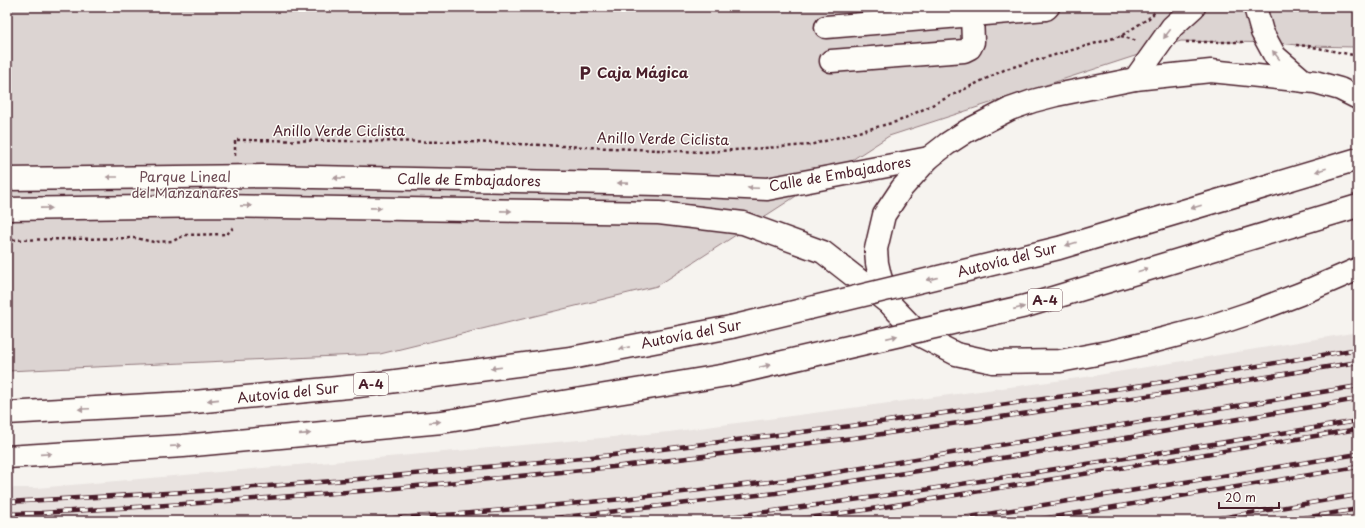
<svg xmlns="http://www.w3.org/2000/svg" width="1365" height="528" viewBox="0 0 1365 528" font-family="'Playpen Sans',sans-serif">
<rect width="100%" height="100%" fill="#f6f3ef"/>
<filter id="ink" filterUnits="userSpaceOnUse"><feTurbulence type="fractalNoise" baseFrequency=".025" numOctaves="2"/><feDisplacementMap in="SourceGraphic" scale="8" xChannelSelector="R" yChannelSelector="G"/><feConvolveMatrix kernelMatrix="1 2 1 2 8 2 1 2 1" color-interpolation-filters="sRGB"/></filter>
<g filter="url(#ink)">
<polygon fill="#e9e3e0" points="1358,332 1358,521 7,521 7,488 37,488 669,432 1086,377"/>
<polygon fill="#dcd4d2" stroke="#937a7e" points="7,7 1358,7 1358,49 1354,47 1308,46 1278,43 1181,41 889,136 657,286 380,354 7,371"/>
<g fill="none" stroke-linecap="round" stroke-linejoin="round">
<g stroke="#4a1f2b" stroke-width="25">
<g id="minor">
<polyline points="1255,7 1262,32 1275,56 1304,81"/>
<polyline points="826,27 1046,9 1048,7"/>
<polyline points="831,61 964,51 970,48 973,42 972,15"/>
<polyline points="1135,79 1172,27 1194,7"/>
</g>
</g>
<g stroke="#4a1f2b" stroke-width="25">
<g id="major">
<polyline points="1358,98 1340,89 1315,82 1211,71 1135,79 1056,95 1033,101 1010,109 967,131 947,144 929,158 902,188 884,215 876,249 877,263 880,276 885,291 892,306 921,336 956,354 993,362 1060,361 1113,351 1159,340 1205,328 1250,313 1300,294 1358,269"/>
<polyline points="7,179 263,176 659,184 767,189 929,158"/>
<polyline points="7,209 216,206 659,213 743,223 823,252 887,302"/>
</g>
</g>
<g stroke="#4a1f2b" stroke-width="25">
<g id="highway">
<polyline points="7,413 184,403 358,386 571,358 731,327"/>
<polyline points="7,457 183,446 442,422 727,375"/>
</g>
</g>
<g stroke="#4a1f2b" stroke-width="2.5" stroke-dasharray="3 3" stroke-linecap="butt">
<polyline points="1121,36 1137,41"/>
<polyline points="1186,42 1245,42"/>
<polyline points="1296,45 1308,46 1358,56"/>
<polyline points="235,156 235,140 470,142 704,152 810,145 899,121 1006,69 1121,36 1149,18 1156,11"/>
<polyline points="7,240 135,238 154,242 173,241 185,235 227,234 232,229 233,227"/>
</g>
<use href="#minor" stroke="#fdfcf7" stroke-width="22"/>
<use href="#major" stroke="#fdfcf7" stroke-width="22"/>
<use href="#highway" stroke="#fdfcf7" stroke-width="22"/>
<g stroke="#4a1f2b" stroke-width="4.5">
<g id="rail">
<polyline points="7,502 202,491 372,478 613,455 859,425 1157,383 1358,349"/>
<polyline points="7,514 41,513 199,503 375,490 613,467 861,437 1161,394 1358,362"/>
<polyline points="348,521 460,514 623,499 795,479 1358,386"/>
<polyline points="528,521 776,493 1072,447 1358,399"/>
<polyline points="700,521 911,492 1358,421"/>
<polyline points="786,521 865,510 1358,429"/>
<polyline points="944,521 1358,454"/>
<polyline points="1029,521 1358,467"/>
<polyline points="1202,521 1358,495"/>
<polyline points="1285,521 1358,509"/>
</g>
</g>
<use href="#rail" stroke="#fdfcf7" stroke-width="3" stroke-dasharray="9" stroke-linecap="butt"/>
<g stroke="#4a1f2b" stroke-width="25" stroke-linecap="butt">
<g id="highway-bridge">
<polyline points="731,327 1059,248 1358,159"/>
<polyline points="727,375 1026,306 1358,206"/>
</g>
</g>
<use href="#highway-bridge" stroke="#fdfcf7" stroke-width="22"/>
</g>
<defs><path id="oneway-solid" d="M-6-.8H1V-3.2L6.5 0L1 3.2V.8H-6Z"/></defs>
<g fill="#ac999b">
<use href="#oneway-solid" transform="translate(1167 34) rotate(127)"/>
<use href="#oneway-solid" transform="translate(1276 55) rotate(-129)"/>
<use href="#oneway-solid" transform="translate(1321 170) rotate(163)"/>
<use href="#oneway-solid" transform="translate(112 177) rotate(180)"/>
<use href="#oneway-solid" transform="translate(339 178) rotate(-179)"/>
<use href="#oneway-solid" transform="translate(623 183) rotate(-179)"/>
<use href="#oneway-solid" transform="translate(753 188) rotate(-178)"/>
<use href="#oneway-solid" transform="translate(246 206) rotate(1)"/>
<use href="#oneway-solid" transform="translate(1196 207) rotate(163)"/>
<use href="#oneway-solid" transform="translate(46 208) rotate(-1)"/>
<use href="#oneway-solid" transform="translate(376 208) rotate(1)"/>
<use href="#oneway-solid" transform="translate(506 211) rotate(1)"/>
<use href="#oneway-solid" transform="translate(1071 244) rotate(163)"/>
<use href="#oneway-solid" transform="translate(1143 270) rotate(-17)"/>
<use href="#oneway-solid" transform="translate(932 279) rotate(166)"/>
<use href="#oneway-solid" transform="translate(1019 308) rotate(-13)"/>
<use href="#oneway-solid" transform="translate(892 337) rotate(-13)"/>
<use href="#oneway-solid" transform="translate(624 348) rotate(169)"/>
<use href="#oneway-solid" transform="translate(765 366) rotate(-13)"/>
<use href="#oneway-solid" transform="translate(496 368) rotate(173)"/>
<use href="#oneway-solid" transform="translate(213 400) rotate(174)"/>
<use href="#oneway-solid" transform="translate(84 409) rotate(177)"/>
<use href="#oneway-solid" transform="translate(435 422) rotate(-5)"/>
<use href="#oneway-solid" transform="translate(305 434) rotate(-5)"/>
<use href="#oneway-solid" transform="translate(176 446) rotate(-4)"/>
<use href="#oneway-solid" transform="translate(46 454) rotate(-4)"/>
</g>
</g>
<defs>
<g id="parking-bare" transform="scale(1.2)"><path d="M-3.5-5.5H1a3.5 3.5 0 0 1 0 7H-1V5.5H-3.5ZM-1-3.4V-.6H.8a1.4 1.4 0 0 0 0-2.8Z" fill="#4a1f2b" stroke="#fdfcf7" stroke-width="2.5" paint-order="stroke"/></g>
</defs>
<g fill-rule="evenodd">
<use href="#parking-bare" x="585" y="73"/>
</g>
<g text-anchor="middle" stroke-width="3" stroke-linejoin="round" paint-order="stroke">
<g fill="#fdfcf7" stroke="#806168" stroke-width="1">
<rect x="1028" y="289" width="34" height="22" rx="3"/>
<rect x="354" y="373" width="34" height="22" rx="3"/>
</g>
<g font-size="13" font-weight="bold" fill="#4a1f2b">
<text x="1045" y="305">A-4</text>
<text x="371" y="389">A-4</text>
</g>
<g font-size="14" font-weight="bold" fill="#4a1f2b" stroke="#fdfcf7" text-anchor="start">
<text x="597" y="78">Caja Mágica</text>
</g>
<g font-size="14" fill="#4a1f2b" stroke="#fdfcf7">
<text x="339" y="136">Anillo Verde Ciclista</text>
<text transform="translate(663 139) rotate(1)" y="5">Anillo Verde Ciclista</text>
<text transform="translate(840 174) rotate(-10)" y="5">Calle de Embajadores</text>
<text transform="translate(469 180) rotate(1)" y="5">Calle de Embajadores</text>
<text transform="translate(1007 260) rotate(-14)" y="5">Autovía del Sur</text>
<text transform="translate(691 334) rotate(-11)" y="5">Autovía del Sur</text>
<text transform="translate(288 393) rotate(-6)" y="5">Autovía del Sur</text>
</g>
<g font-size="14" fill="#6e4c55" stroke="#fdfcf7">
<text x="185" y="182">Parque Lineal<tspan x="185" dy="16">del Manzanares</tspan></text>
</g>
</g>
<rect width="1365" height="528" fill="none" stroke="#fdfcf7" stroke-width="24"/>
<rect x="12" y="12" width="1341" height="504" fill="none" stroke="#4a1f2b" stroke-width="1.5" filter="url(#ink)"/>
<path d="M1219 502v6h60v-6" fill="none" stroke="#4a1f2b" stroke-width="2"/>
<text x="1225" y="502" font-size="12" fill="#4a1f2b" stroke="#fdfcf7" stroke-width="3" paint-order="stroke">20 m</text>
</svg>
